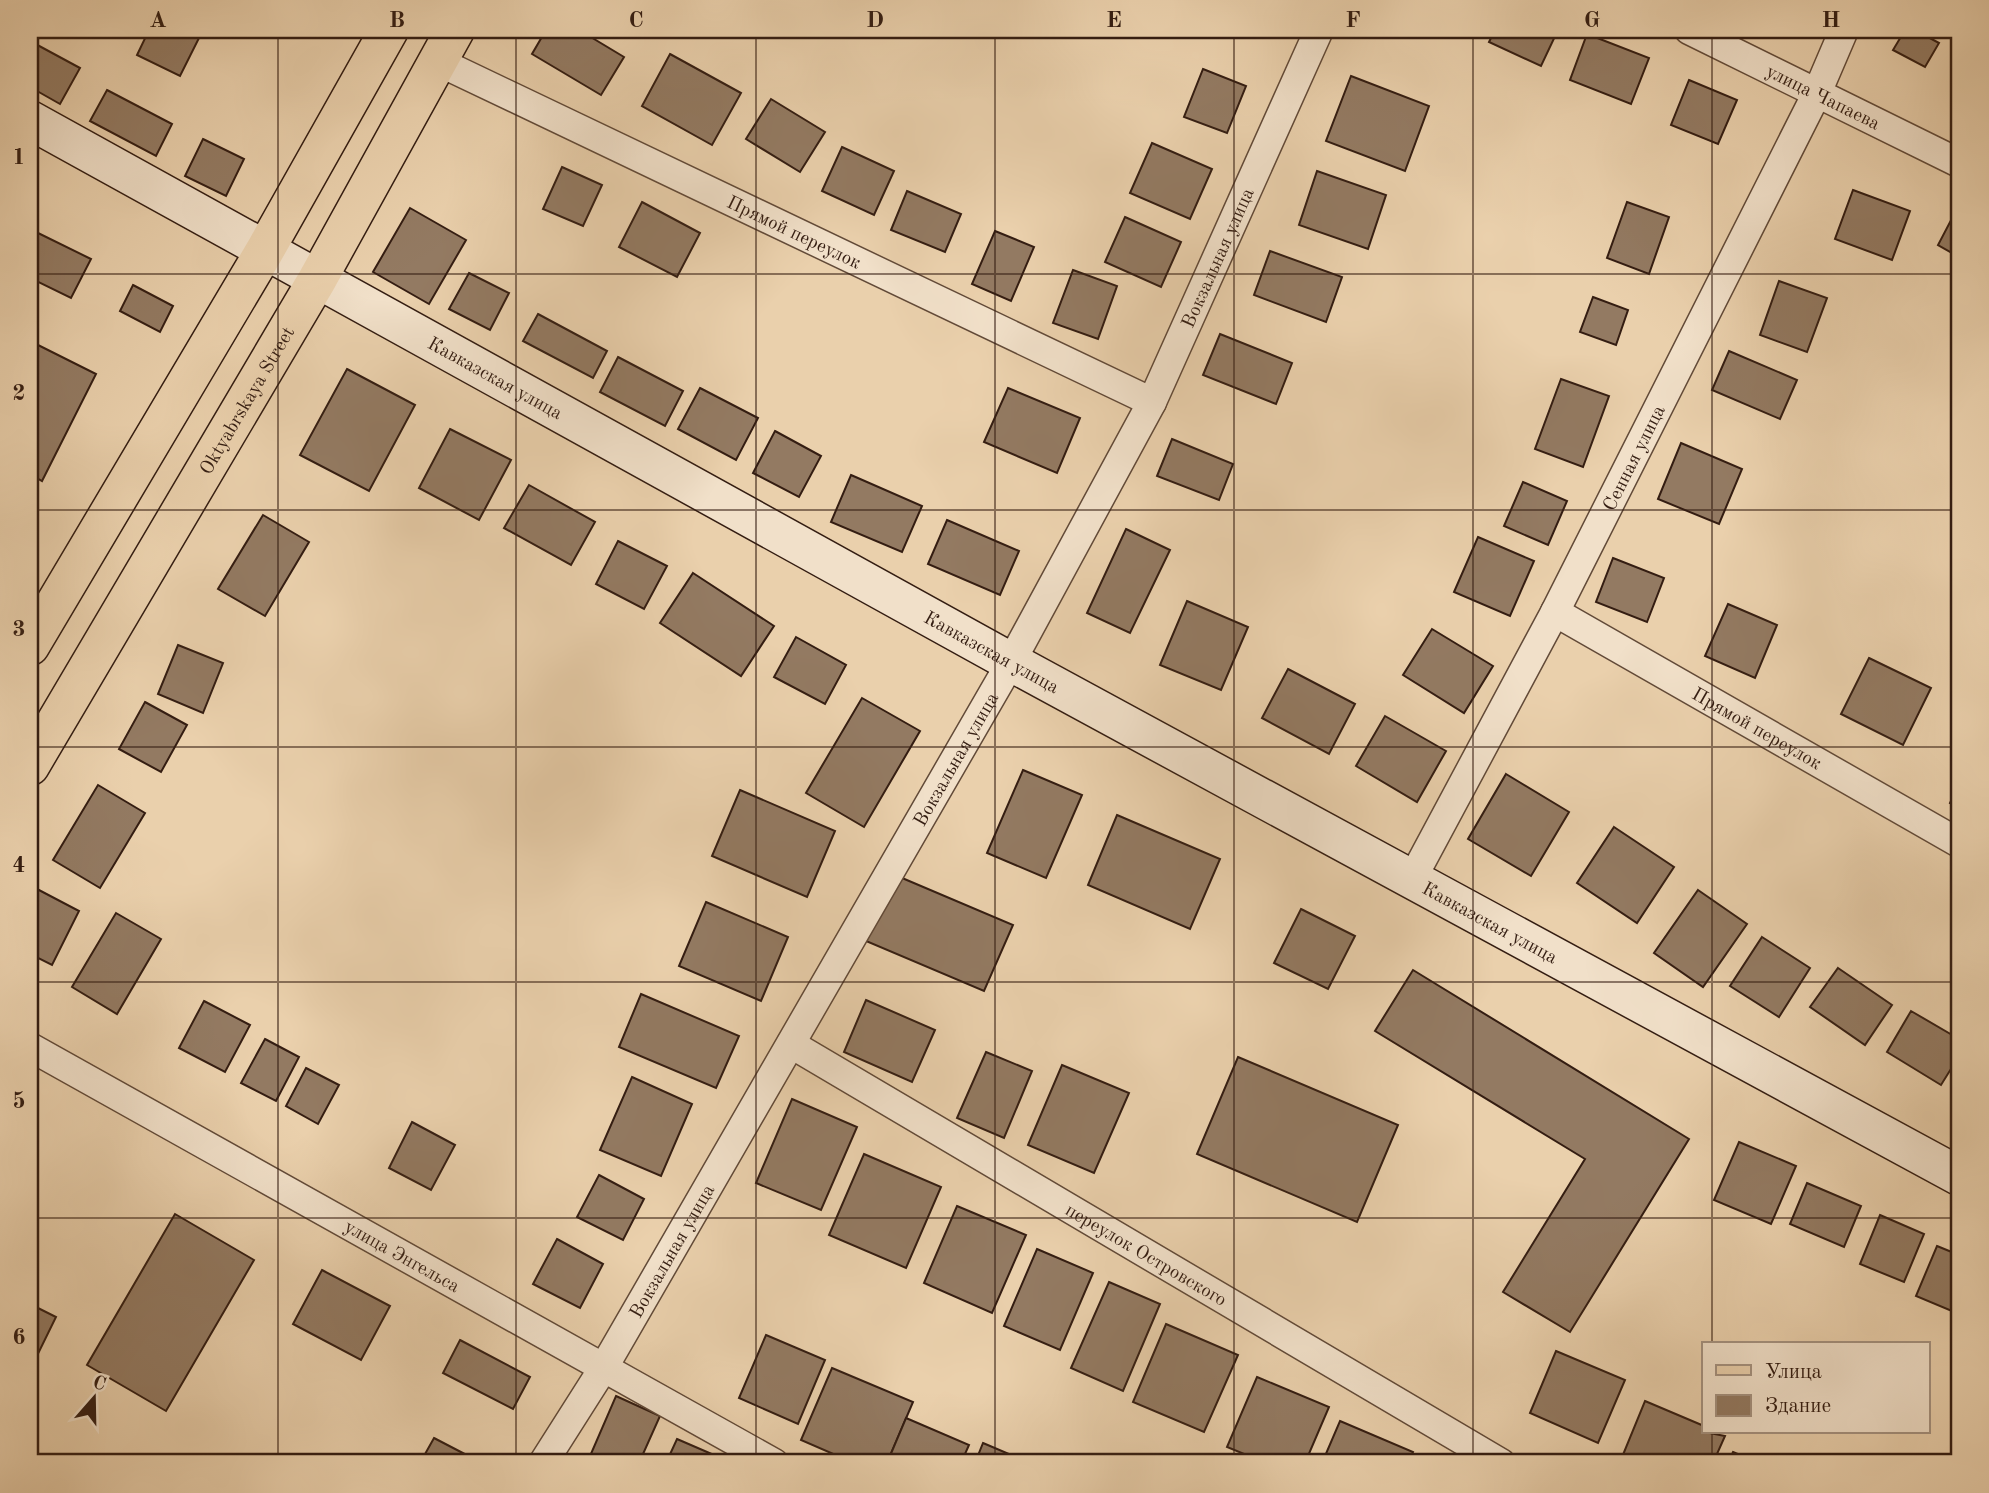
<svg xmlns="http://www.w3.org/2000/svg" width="1989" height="1493" viewBox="0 0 1989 1493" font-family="'Old Standard TT',serif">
<rect width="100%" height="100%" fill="#ead0ac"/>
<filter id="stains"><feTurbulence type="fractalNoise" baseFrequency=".00286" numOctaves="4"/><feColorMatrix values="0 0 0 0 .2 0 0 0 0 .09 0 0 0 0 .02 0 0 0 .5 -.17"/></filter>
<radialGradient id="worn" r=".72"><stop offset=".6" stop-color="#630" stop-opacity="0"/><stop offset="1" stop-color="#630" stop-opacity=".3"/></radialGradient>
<g fill="#937a62" stroke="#341d12" stroke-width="2">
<polygon points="149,30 182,30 199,38 180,76 137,55"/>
<polygon points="546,30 579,30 624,57 601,95 532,54"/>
<polygon points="1495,30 1558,30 1541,66 1489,42"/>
<polygon points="1905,30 1915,30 1939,43 1925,67 1893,50"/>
<polygon points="1587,34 1649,58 1631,104 1570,80"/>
<polygon points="30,41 80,68 60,104 30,87"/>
<polygon points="670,54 741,93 712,145 642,106"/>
<polygon points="1203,69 1246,86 1227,133 1184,117"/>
<polygon points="1351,76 1429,106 1405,171 1326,141"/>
<polygon points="1689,80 1737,100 1718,144 1671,125"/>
<polygon points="107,90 172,124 156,156 90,121"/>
<polygon points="771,99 825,132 800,172 746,139"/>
<polygon points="203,139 244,159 226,196 185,176"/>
<polygon points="1152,143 1212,169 1190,219 1130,193"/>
<polygon points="842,147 894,171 874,215 822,191"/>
<polygon points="562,167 602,185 583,226 543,209"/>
<polygon points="1317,171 1386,195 1368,249 1299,225"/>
<polygon points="1853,190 1910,211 1892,260 1835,239"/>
<polygon points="907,191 961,214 945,252 891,230"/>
<polygon points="642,202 700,233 677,277 619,247"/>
<polygon points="1627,202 1669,217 1649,274 1607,258"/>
<polygon points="1959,205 1959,257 1938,245"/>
<polygon points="410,208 466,240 429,304 373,272"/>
<polygon points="1125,217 1181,242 1161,287 1105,262"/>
<polygon points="995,231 1034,247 1011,301 972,284"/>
<polygon points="36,232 91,259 71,298 30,278 30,245"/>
<polygon points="1270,251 1342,277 1326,322 1254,295"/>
<polygon points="1073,270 1117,286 1098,339 1053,323"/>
<polygon points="469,273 509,293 490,330 449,309"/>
<polygon points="1779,281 1827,298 1807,352 1760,335"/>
<polygon points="133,285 173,306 160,332 120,311"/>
<polygon points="1593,297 1628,310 1616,345 1580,332"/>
<polygon points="538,314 607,351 593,378 523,341"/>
<polygon points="1220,334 1292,363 1276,404 1203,375"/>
<polygon points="34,343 96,374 42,481 30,474 30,351"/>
<polygon points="1729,351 1797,380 1780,419 1712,390"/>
<polygon points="618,357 683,391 665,426 600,392"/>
<polygon points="347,369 415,405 369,491 300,455"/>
<polygon points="1561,379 1609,396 1583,467 1535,449"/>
<polygon points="700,388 758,418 736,460 678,429"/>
<polygon points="1008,388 1080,418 1057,473 984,442"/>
<polygon points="450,429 511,460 479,520 419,488"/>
<polygon points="775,431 821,456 799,497 753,473"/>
<polygon points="1172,439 1233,464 1219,500 1157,476"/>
<polygon points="1681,443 1742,469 1719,524 1658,499"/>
<polygon points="851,475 922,506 902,552 831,522"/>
<polygon points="1523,482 1567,501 1548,545 1504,526"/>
<polygon points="529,485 595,522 571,565 504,528"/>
<polygon points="263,515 309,542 265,616 218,589"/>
<polygon points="947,520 1019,551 1000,595 928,564"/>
<polygon points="1126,529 1170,550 1130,633 1087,613"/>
<polygon points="1478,537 1534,561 1510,616 1454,592"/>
<polygon points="618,541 667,566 644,609 596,584"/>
<polygon points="1613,558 1664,578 1647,622 1596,602"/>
<polygon points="693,573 774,626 741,676 660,623"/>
<polygon points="1187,601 1248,627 1221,690 1160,665"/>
<polygon points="1728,604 1777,625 1755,678 1705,656"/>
<polygon points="1432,629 1493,666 1464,713 1403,675"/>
<polygon points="796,637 846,665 825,704 774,677"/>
<polygon points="178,645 223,663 203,713 158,694"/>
<polygon points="1869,658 1931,688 1903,745 1841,714"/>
<polygon points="1288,669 1355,704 1329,754 1262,718"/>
<polygon points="862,698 920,731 864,827 806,793"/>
<polygon points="145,702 187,725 161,772 119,749"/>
<polygon points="1385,716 1446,751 1417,802 1356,766"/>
<polygon points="1023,770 1082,795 1046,878 987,853"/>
<polygon points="1506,774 1569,812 1531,876 1468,839"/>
<polygon points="1959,784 1959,808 1950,803"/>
<polygon points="98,785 145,813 100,888 53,860"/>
<polygon points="740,790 835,831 807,897 712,856"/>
<polygon points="1117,815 1220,859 1190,929 1088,885"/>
<polygon points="1614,827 1674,867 1637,923 1577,883"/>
<polygon points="895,875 1013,925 984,991 866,941"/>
<polygon points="37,889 79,911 52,965 30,954 30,904"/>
<polygon points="1698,890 1747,924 1703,987 1654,953"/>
<polygon points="706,902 788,937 761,1001 679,966"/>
<polygon points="1301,909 1355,936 1328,989 1274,963"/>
<polygon points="116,913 161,939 117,1014 72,987"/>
<polygon points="1762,937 1810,968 1779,1017 1730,986"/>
<polygon points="1838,968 1892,1005 1865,1045 1810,1007"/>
<polygon points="1413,970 1689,1139 1570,1332 1503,1292 1585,1159 1375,1031"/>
<polygon points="641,994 739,1036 716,1088 619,1047"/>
<polygon points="866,1000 935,1030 912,1082 844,1052"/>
<polygon points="204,1001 250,1025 225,1072 179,1048"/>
<polygon points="1911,1011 1959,1039 1959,1056 1941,1085 1887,1052"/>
<polygon points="265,1039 299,1057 276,1101 241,1083"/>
<polygon points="986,1052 1032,1071 1004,1138 957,1118"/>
<polygon points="1238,1057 1398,1125 1357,1222 1197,1154"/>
<polygon points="1062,1065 1129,1093 1094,1173 1028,1145"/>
<polygon points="306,1068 339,1085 318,1124 286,1106"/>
<polygon points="632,1077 692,1104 661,1176 600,1150"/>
<polygon points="792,1099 857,1127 821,1210 756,1183"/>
<polygon points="412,1122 455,1145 431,1190 389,1168"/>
<polygon points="1739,1142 1796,1166 1771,1224 1714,1200"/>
<polygon points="864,1154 941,1187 906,1268 829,1235"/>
<polygon points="599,1175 644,1199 623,1240 577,1217"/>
<polygon points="1807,1183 1861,1206 1844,1247 1790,1224"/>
<polygon points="957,1206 1026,1235 992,1313 924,1283"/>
<polygon points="175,1214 254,1260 166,1411 87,1365"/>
<polygon points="1880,1215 1924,1234 1904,1282 1860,1264"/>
<polygon points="557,1239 603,1264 580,1308 533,1284"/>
<polygon points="1937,1246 1959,1255 1959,1314 1916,1296"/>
<polygon points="1037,1249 1093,1273 1060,1350 1004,1326"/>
<polygon points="322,1270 390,1306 361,1360 293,1324"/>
<polygon points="1109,1282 1160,1304 1123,1391 1071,1368"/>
<polygon points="30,1304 56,1317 30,1370"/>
<polygon points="1166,1324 1238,1355 1204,1432 1133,1402"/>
<polygon points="766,1335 825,1360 798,1424 739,1398"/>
<polygon points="460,1340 530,1377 513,1409 443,1373"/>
<polygon points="1556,1351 1625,1380 1598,1443 1530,1413"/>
<polygon points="832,1368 913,1402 887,1463 854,1463 801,1440"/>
<polygon points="1257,1377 1329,1407 1305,1463 1266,1463 1227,1447"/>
<polygon points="616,1396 660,1416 639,1463 587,1463"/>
<polygon points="1645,1401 1704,1426 1704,1432 1725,1436 1713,1463 1620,1462"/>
<polygon points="906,1418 969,1445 961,1463 887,1463"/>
<polygon points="1340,1421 1413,1452 1408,1463 1322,1463"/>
<polygon points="434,1438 482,1463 420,1463"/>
<polygon points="677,1439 728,1461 727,1463 666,1463"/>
<polygon points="983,1443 1030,1463 975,1463"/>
<polygon points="1733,1452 1759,1463 1728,1463"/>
</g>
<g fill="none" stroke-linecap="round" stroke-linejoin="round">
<g stroke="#624a38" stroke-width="31">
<g id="street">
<path id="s1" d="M1689 30 1959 163"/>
<path id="s2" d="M437 61 1152 402"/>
<path id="s3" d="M1555 612 1959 843"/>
<path id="s4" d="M1412 879 1555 612 1817 93 1844 30"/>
<path id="s5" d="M791 1044 1501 1463"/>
<path id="s6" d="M30 1047 774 1463"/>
<path id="s7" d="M543 1463 604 1367 1011 662 1152 402 1319 30"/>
</g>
</g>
<g stroke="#341d12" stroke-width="41">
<g id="secondary">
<path id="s8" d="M30 120 1011 662 1959 1176"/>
</g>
</g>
<g stroke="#341d12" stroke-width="41">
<g id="primary">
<polyline points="30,646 264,252 389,30"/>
<path id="s9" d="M30 766 317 280 455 30"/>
</g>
</g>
<use href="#street" stroke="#f1e0c9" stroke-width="28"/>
<use href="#secondary" stroke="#f1e0c9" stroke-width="38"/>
<use href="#primary" stroke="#ead0ac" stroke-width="38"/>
</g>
<path fill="none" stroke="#341d12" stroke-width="2" stroke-opacity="0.55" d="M278 30V1463M516 30V1463M756 30V1463M995 30V1463M1234 30V1463M1473 30V1463M1712 30V1344M30 274H1959M30 510H1959M30 747H1959M30 982H1959M30 1218H1959M1712 1432V1463"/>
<g text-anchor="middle" stroke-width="5" stroke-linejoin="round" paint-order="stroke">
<g font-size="19" fill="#341d12" stroke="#f1e0c9">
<text dy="7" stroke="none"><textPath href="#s1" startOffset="150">улица Чапаева</textPath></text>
<text dy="7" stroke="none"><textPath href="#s2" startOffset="396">Прямой переулок</textPath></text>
<text dy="7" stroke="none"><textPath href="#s7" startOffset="1382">Вокзальная улица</textPath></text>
<text dy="7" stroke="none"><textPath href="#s8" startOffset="532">Кавказская улица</textPath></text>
<text dy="7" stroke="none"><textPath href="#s9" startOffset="425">Oktyabrskaya Street</textPath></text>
<text dy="7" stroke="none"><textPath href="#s4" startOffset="476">Сенная улица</textPath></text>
<text dy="7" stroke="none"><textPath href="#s8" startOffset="1099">Кавказская улица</textPath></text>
<text dy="7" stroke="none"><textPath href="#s3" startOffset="233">Прямой переулок</textPath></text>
<text dy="7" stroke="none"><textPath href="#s7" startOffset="816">Вокзальная улица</textPath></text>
<text dy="7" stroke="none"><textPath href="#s8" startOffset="1666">Кавказская улица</textPath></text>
<text dy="7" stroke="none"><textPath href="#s7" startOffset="248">Вокзальная улица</textPath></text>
<text dy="7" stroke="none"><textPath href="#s5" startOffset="413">переулок Островского</textPath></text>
<text dy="7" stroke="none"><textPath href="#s6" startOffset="427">улица Энгельса</textPath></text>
</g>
</g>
<rect width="1989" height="1493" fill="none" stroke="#ead0ac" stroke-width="77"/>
<rect x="1702" y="1342" width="228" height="91" fill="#f1e0c9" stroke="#a59280" stroke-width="2"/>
<rect x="1716" y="1365" width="35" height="10" fill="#ead0ac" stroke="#a59280" stroke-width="2"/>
<text x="1765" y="1378" font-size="21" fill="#341d12">Улица</text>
<rect x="1716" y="1395" width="35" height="21" fill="#937a62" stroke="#a59280" stroke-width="2"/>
<text x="1765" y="1412" font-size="21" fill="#341d12">Здание</text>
<g transform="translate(94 1398) rotate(20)" stroke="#f1e0c9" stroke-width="5" paint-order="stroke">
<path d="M0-5L12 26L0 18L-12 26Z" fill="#341d12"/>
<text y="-10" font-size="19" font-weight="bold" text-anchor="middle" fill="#341d12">С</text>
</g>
<rect x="38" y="38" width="1913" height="1416" fill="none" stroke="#341d12" stroke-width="2.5"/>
<g font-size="23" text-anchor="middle" font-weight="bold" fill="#341d12">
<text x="158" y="27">A</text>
<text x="397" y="27">B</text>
<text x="636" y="27">C</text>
<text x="875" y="27">D</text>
<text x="1114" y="27">E</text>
<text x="1353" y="27">F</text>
<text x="1592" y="27">G</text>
<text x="1831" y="27">H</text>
<text x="19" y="164">1</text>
<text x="19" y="400">2</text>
<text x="19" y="636">3</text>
<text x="19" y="872">4</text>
<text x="19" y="1108">5</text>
<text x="19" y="1344">6</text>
</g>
<rect width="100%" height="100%" filter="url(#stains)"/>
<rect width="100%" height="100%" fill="url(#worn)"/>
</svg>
